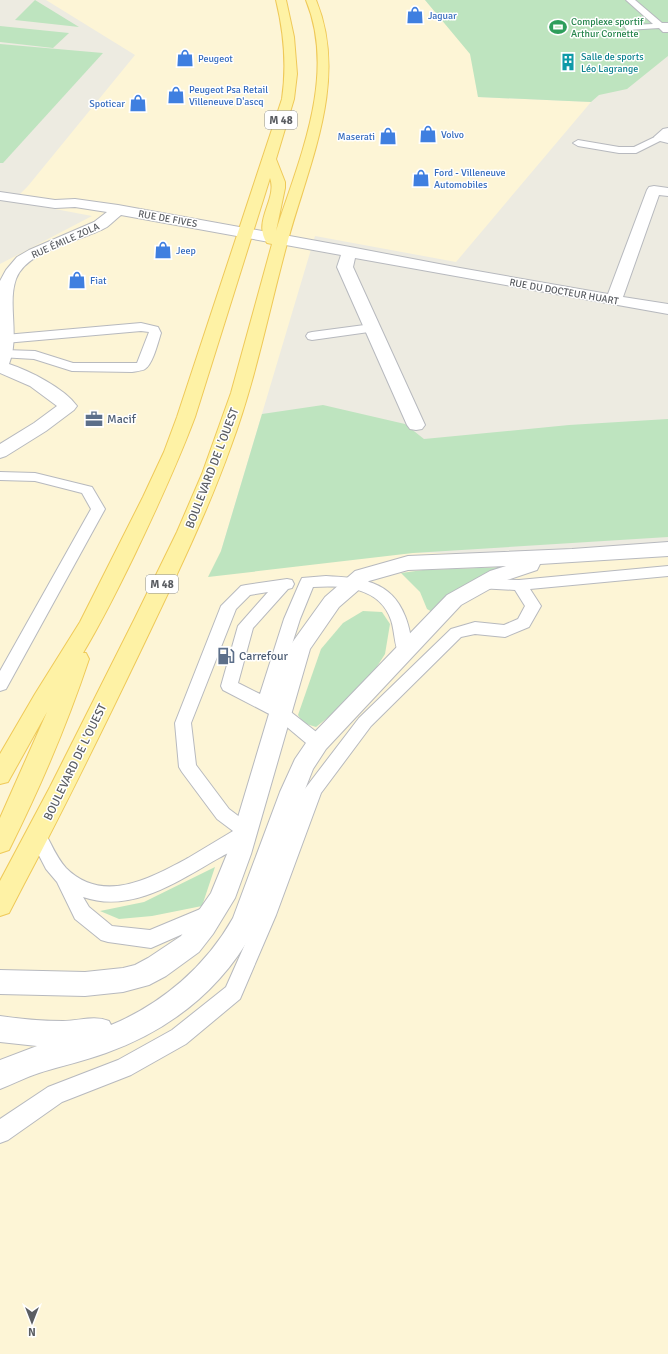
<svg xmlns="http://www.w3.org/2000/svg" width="668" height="1354" viewBox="0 0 668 1354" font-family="Signika,sans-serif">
<rect width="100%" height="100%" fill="#edebe1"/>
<polygon fill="#fdf5d6" points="46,0 425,0 471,54 478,97 591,102 456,262 315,236 221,551 668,555 668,1354 0,1354 0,264 92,216 13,201 28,186 135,55"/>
<g fill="#bee4bf">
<polygon points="35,0 79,27 15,20"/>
<polygon points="425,0 668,0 668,56 627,89 599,95 591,102 478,97 470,54"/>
<polygon points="0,26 69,33 53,48 0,42"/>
<polygon points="0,44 103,53 3,163 0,163"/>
<polygon points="323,405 405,424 424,439 569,425 668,419 668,537 413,553 208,577 221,551 262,414"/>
<polygon points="506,567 434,613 427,609 420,592 401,573 423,570"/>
<polygon points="363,611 382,612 390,624 385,654 362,690 316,727 303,723 298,715 321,649 343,623"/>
<polygon points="215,867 202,906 152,916 119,919 100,911 144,902"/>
</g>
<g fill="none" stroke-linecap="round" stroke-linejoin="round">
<g stroke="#b7b9be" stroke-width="2">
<g id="lane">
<polygon points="626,0 635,0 662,23 668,23 668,32 663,32 659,28 627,30 624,26 628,24 632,25 653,24"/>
<polygon points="661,134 666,137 664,139 636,153 619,153 578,146 573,143 578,140 619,147 634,147"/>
<path d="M141 323 158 327 161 333C158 342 153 364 145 369 142 371 136 371 132 372L72 371 34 359 0 357V351L4 350 35 351 73 363H137L149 332 141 331 5 343 1 342 0 338 5 335Z"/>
<polygon points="372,324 376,325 378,328 376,331 312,340 308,339 306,336 308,333 312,332"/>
<polygon points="0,472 35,473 92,487 105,509 6,689 0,691 0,671 91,509 82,493 35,481 0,480"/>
<polygon points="668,566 668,576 530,589 541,606 529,627 505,637 475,634 461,637 371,726 321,793 276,915 240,999 186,1044 131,1075 62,1102 8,1140 0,1143 0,1119 48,1087 118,1060 172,1030 226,987 258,915 304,790 359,718 451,629 475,622 504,625 518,619 525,606 515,590 478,588 476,584 478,580 483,579 519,580"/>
<path d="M326 576C360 578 391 580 405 616 410 628 411 640 414 652L412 656 406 658 400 656C394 646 395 632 391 620 380 587 343 585 313 587L300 619 274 701 287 709 324 738 326 743 324 748 318 750 312 748 275 717 223 690 221 686 238 626 268 592 250 595 236 609 191 723 196 765 229 809 253 827 256 832C250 844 231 851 219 858 178 881 132 914 83 897L89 907 112 926 150 930 210 905 217 907 219 913 217 919 151 948 108 942 101 940 75 919 57 882 46 869 29 836 32 831 38 829 44 831C51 843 56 857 66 868 103 905 151 878 188 858 203 849 218 840 233 831L217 819 182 772 179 767 175 723 221 606 241 586 246 585 287 579 292 580 294 584 292 588 288 589 253 628 238 683 260 694 284 619 300 582 302 578Z"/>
</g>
</g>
<g stroke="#b7b9be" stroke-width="2">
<g id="street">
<polygon points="668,128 668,143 656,140 654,137 663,129"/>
<path d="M654 186 668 188V196L659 195 623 297 668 304V314L355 258 353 267 425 425 422 429 416 430 410 429 407 425 337 267 341 255 121 215C116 219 112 223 107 227 81 242 27 249 16 279 7 304 20 336 9 364 30 371 64 388 77 406L74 410 46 431 6 456 0 458V444L34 423 57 406 30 386 0 373V281L6 270 17 257 29 250 94 222 107 212 75 207 55 208 0 200V192L55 200 75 199 118 205 350 247 460 268 608 294 647 190 649 187Z"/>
<path d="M668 542V556L540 564 537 570 504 581 461 605 326 749 313 769 304 792 254 930C221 990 170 1030 106 1053 84 1061 61 1066 39 1073 26 1077 13 1084 0 1089V1060L37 1046 0 1042V1016C21 1019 42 1021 63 1021 79 1021 94 1015 109 1021L111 1025C162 1004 206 966 233 918L280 792 295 759 310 737 447 595 490 571 506 566 408 570 369 581 339 607 310 649 251 854 235 898 213 934 199 952 166 976 149 985 123 992 85 996 0 994V970L85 972 123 968 135 965 148 958 181 936 211 893 227 854 289 647 325 597 355 571 408 556 572 549Z"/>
</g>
</g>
<g stroke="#efc958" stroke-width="2">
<path id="primary" d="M276 0H286L294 37 297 74 294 99 276 159 285 182V188L276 231C299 159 337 76 306 0H316C349 80 309 163 288 240 269 309 256 379 231 446 206 516 173 583 141 650 103 729 65 807 24 884L9 913 0 916V881L50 787 135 618 177 532 202 474 231 393 272 244 267 243C252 221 278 199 270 178L195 417C177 465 156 510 134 556 118 589 102 621 83 653H86L89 659C67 725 40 788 9 850L0 853V818L47 712 8 782 0 784V754L35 694 80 622 143 497 164 452 177 417 282 99C287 65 284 33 276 0Z"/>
</g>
<use href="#lane" fill="#fff" fill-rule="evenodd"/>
<use href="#street" fill="#fff" fill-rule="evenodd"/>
<use href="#primary" fill="#fef2a5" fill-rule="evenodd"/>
</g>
<defs>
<g id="shop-bare" transform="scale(1.38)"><path d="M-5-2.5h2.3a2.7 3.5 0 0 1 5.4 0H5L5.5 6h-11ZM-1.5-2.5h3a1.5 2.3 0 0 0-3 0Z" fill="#3f7fe0" stroke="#fff" stroke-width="2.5" paint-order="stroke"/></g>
<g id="stadium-bare" transform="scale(1.38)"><path d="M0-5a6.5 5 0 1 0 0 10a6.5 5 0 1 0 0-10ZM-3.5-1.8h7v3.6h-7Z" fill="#2e9e5b" stroke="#fff" stroke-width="2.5" paint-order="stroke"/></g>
<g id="building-bare" transform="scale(1.38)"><path d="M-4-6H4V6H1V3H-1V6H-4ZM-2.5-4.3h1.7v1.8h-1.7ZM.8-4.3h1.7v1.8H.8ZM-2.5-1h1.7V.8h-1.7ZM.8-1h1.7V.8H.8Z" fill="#0f9aa8" stroke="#fff" stroke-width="2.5" paint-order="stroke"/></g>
<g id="office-bare" transform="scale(1.38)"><path d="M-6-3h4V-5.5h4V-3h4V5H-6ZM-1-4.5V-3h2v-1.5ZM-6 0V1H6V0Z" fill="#5c6f8a" stroke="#fff" stroke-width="2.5" paint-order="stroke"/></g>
<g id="fuel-bare" transform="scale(1.38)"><path d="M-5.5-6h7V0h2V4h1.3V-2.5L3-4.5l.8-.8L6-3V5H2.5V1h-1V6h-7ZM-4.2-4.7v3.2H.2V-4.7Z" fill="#5c6f8a" stroke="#fff" stroke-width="2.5" paint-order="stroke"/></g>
</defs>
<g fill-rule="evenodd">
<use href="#shop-bare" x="415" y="15"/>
<use href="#stadium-bare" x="558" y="27"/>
<use href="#shop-bare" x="185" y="58"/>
<use href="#building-bare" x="568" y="62"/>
<use href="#shop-bare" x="176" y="95"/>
<use href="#shop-bare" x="138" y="103"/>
<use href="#shop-bare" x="428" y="134"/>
<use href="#shop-bare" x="388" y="136"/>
<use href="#shop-bare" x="421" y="178"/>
<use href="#shop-bare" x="163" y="250"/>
<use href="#shop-bare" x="77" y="280"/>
<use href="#office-bare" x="94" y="419"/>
<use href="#fuel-bare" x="226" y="656"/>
</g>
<g text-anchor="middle" stroke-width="3" stroke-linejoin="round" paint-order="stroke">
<g font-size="10" fill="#366cbe" stroke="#fff" text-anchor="start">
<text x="428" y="19">Jaguar</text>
<text x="198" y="62">Peugeot</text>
<text x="189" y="93">Peugeot Psa Retail<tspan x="189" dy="12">Villeneuve D'ascq</tspan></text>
<text x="125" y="107" text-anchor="end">Spoticar</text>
<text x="441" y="138">Volvo</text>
<text x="375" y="140" text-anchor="end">Maserati</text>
<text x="434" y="176">Ford - Villeneuve<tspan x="434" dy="12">Automobiles</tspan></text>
<text x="176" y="254">Jeep</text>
<text x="90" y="284">Fiat</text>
</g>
<g font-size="10" fill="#27864d" stroke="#fff" text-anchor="start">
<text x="571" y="25">Complexe sportif<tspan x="571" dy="12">Arthur Cornette</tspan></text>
</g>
<g font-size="10" fill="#0d838f" stroke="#fff" text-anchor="start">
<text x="581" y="60">Salle de sports<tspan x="581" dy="12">Léo Lagrange</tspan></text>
</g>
<g font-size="10" fill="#5a5d62" stroke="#fff">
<text transform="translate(168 218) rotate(10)" y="4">RUE DE FIVES</text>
<text transform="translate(65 240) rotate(-24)" y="4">RUE ÉMILE ZOLA</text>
<text transform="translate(564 291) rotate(10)" y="4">RUE DU DOCTEUR HUART</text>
</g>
<g fill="#fff" stroke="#8c8e91" stroke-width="1">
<rect x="265" y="111" width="32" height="18" rx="3"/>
<rect x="146" y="575" width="32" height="18" rx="3"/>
</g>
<g font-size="11" font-weight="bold" fill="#5a5d62">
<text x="281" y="124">M 48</text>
<text x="162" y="588">M 48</text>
</g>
<g font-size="12" fill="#4e5e75" stroke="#fff" text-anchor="start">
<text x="107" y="423">Macif</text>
<text x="239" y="660">Carrefour</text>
</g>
<g font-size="12" fill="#5a5d62" stroke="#fff">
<text transform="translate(212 468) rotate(-69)" y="4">BOULEVARD DE L'OUEST</text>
<text transform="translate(75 762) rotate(-64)" y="4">BOULEVARD DE L'OUEST</text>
</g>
</g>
<g transform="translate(32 1322) rotate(180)" stroke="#ffffff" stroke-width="3" paint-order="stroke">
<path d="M0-3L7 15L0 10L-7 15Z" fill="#5a5d62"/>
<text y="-6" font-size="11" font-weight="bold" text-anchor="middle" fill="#5a5d62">N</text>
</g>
</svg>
